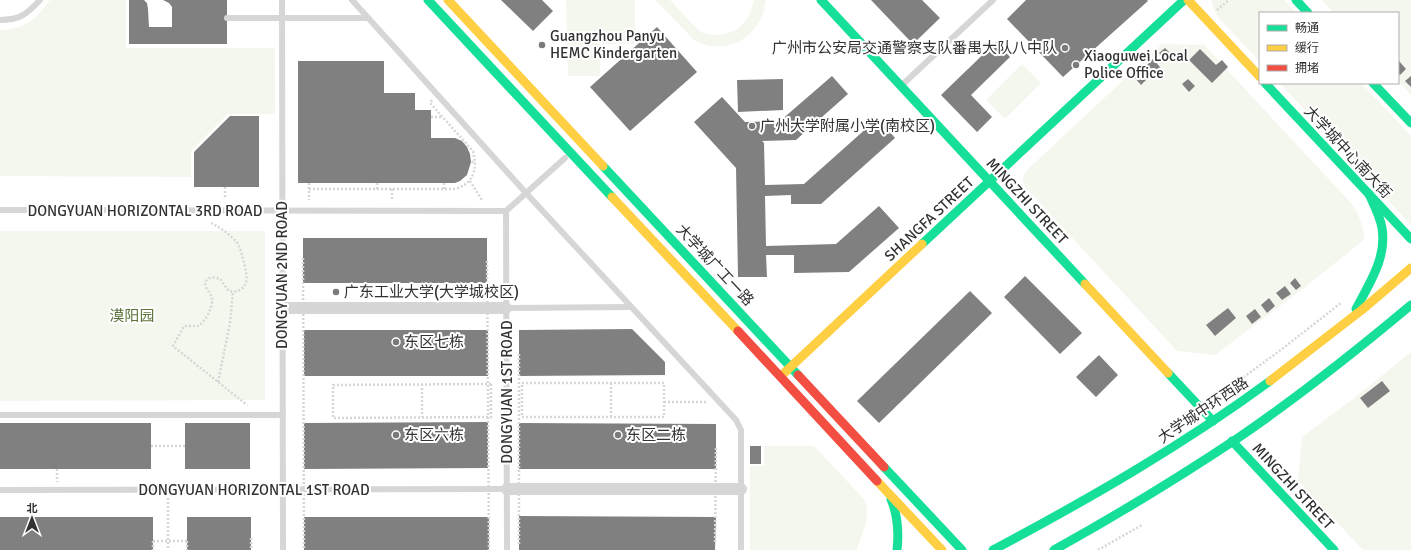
<svg xmlns="http://www.w3.org/2000/svg" width="1411" height="550" viewBox="0 0 1411 550" font-family="Signika,'Noto Sans SC',sans-serif">
<rect width="100%" height="100%" fill="#fff"/>
<g fill="#f4f7ee">
<path d="M50 0H126V48H275V114H228L191 151V177L0 176V30C26 29 35 20 50 0Z"/>
<polygon points="566,0 635,0 635,44 600,44 600,76 568,76"/>
<path d="M655 0H670C679 9 692 25 701 32 705 34 712 35 716 35 739 34 749 21 754 0H766L762 17 751 33 739 42 724 46H709L695 41Z"/>
<polygon points="1212,0 1284,0 1296,13 1260,13 1260,62 1218,17 1214,10"/>
<polygon points="1322,0 1411,0 1411,95 1398,81 1398,13 1334,13"/>
<path d="M1162 44 1204 45 1351 203C1359 214 1364 227 1364 240L1305 287 1215 355 1177 351 1027 189C1021 183 1022 176 1027 170Z"/>
<polygon points="1022,64 1041,83 1005,119 986,100"/>
<polygon points="1280,83 1361,83 1411,136 1411,225"/>
<polygon points="0,231 265,231 265,400 0,401"/>
<polygon points="1411,352 1411,550 1363,550 1298,481 1302,437 1357,396"/>
<path d="M764 446H814L863 498C874 511 861 535 857 550H750V466H764Z"/>
</g>
<g fill="#808080">
<polygon points="129,0 144,0 147,3 148,9 149,27 172,27 172,7 169,3 163,0 227,0 227,44 129,44"/>
<polygon points="501,0 542,0 553,11 533,31"/>
<polygon points="871,0 922,0 940,18 913,44"/>
<polygon points="1026,0 1147,0 1148,1 1063,77 1007,19"/>
<polygon points="657,27 697,72 630,131 590,87"/>
<polygon points="996,42 1010,57 971,95 992,117 977,132 941,95"/>
<polygon points="1165,48 1173,56 1167,61 1159,53"/>
<polygon points="1200,49 1216,65 1222,60 1228,67 1212,83 1189,60"/>
<polygon points="1153,59 1160,67 1155,72 1147,65"/>
<polygon points="298,61 384,61 384,93 415,93 415,110 431,110 431,138 455,138 462,141 467,147 470,154 471,162 467,175 460,181 455,183 298,183"/>
<polygon points="1399,61 1406,69 1400,75 1398,73"/>
<polygon points="1139,71 1147,79 1141,85 1134,77"/>
<polygon points="832,76 848,94 796,140 762,141 764,143 765,185 804,184 878,118 895,138 821,204 791,204 791,195 765,196 766,246 836,244 879,206 899,228 849,272 794,273 794,255 766,255 767,277 738,277 736,168 694,122 722,97 745,122 780,121"/>
<polygon points="1411,76 1411,87 1405,81"/>
<polygon points="783,79 783,110 738,112 737,80"/>
<polygon points="1188,79 1195,86 1189,92 1182,84"/>
<polygon points="230,116 259,116 259,187 194,187 194,152"/>
<rect x="303" y="238" width="184" height="45"/>
<polygon points="1025,276 1082,333 1060,354 1004,297"/>
<polygon points="1295,278 1301,286 1296,290 1290,283"/>
<polygon points="1285,286 1291,294 1282,300 1276,293"/>
<polygon points="970,291 992,313 879,423 857,401"/>
<polygon points="1269,298 1275,306 1267,313 1261,305"/>
<polygon points="1228,308 1236,318 1215,336 1206,325"/>
<polygon points="1255,309 1261,317 1252,324 1246,316"/>
<polygon points="632,329 665,362 665,375 519,376 519,330"/>
<rect x="304" y="330" width="184" height="46"/>
<polygon points="1099,355 1118,375 1096,397 1076,377"/>
<polygon points="1382,381 1390,391 1368,408 1360,398"/>
<polygon points="488,422 488,468 304,469 304,423"/>
<rect x="0" y="423" width="151" height="46"/>
<rect x="185" y="423" width="65" height="46"/>
<polygon points="519,423 716,424 716,469 519,469"/>
<rect x="750" y="446" width="11" height="18"/>
<polygon points="519,516 716,517 715,550 519,550"/>
<rect x="0" y="517" width="153" height="33"/>
<rect x="187" y="517" width="64" height="33"/>
<rect x="304" y="517" width="185" height="33"/>
</g>
<g fill="none" stroke-linecap="round" stroke-linejoin="round">
<g stroke="#d6d6d6" stroke-width="2.5" stroke-dasharray="2 2" stroke-linecap="butt">
<polyline points="1217,10 1229,0"/>
<polyline points="432,100 430,103 473,151 475,162"/>
<polyline points="431,117 442,117"/>
<polyline points="470,181 482,200"/>
<polyline points="309,183 309,200"/>
<polyline points="377,183 377,189"/>
<polyline points="444,183 444,189"/>
<polyline points="225,187 225,199"/>
<path d="M309 189H455C469 185 475 176 475 162H471"/>
<polyline points="392,189 392,200"/>
<path d="M211 223C221 228 231 235 238 244 241 250 242 256 244 262 247 275 251 289 233 292L228 290 220 279C217 278 211 276 208 279 200 285 212 293 212 299 213 308 205 322 198 326H184L173 346 247 405"/>
<polyline points="218,382 230,323 233,292"/>
<polyline points="1237,382 1282,349 1341,303"/>
<rect x="522" y="383" width="142" height="34"/>
<polyline points="611,383 611,417"/>
<polyline points="422,384 422,417"/>
<polygon points="491,384 491,417 333,418 333,385"/>
<polyline points="664,402 708,402"/>
<polyline points="151,446 185,446"/>
<polyline points="57,469 57,482"/>
<polyline points="168,498 168,550"/>
<polyline points="251,538 251,550"/>
<polyline points="153,541 153,550"/>
<polyline points="187,541 187,550"/>
<polyline points="1098,550 1142,525"/>
</g>
<g stroke="#d6d6d6" stroke-width="6">
<polyline points="282,0 283,550"/>
<polyline points="352,0 526,193 736,420 741,430 741,550"/>
<polyline points="227,18 368,18"/>
<path d="M0 20C20 20 27 14 40 0"/>
<polyline points="902,85 993,0"/>
<polyline points="0,210 506,211 565,158"/>
<polyline points="506,211 507,550"/>
<polyline points="506,308 631,307"/>
<polyline points="0,415 283,415"/>
<polyline points="0,490 507,489"/>
</g>
<g stroke="#d6d6d6" stroke-width="12">
<polyline points="282,308 506,308"/>
<polyline points="507,489 741,489"/>
</g>
<g stroke="#16e098" stroke-width="9">
<polyline points="428,0 612,197"/>
<polyline points="821,0 1085,284"/>
<polyline points="1296,0 1308,13"/>
<polyline points="1265,83 1411,239"/>
<polyline points="1373,83 1411,123"/>
<polyline points="603,166 798,375"/>
<polyline points="922,244 1184,0"/>
<path d="M1356 309C1369 284 1387 258 1382 228 1380 216 1374 205 1369 194"/>
<polyline points="1168,373 1213,421"/>
<polyline points="1232,441 1334,550"/>
<polyline points="884,467 962,550"/>
<path d="M891 499C898 516 899 532 897 550"/>
<path d="M993 550C1089 499 1183 445 1270 381"/>
<path d="M1054 550C1117 515 1178 478 1238 438 1298 397 1355 352 1411 305"/>
</g>
<g stroke="#ffcf43" stroke-width="9">
<polyline points="448,0 603,166"/>
<polyline points="1188,0 1260,77"/>
<polyline points="612,197 738,331"/>
<polyline points="1085,284 1168,373"/>
<polyline points="782,375 922,244"/>
<polyline points="1270,381 1363,309 1411,268"/>
<polyline points="877,481 942,550"/>
</g>
<g stroke="#f24e42" stroke-width="9">
<polyline points="738,331 877,481"/>
<polyline points="798,375 884,467"/>
</g>
<g stroke="#d6d6d6" stroke-width="2.5" stroke-dasharray="2 2" stroke-linecap="butt">
<polyline points="303,258 304,550"/>
<polyline points="487,261 489,550"/>
<polyline points="153,541 187,541"/>
<polyline points="715,542 716,446"/>
<polyline points="519,544 519,353"/>
</g>
</g>
<g fill="#7a7a7a" stroke="#fff" stroke-width="1.5">
<circle cx="542" cy="45" r="4"/>
<circle cx="1065" cy="48" r="4"/>
<circle cx="1076" cy="65" r="4"/>
<circle cx="752" cy="126" r="4"/>
<circle cx="336" cy="292" r="4"/>
<circle cx="396" cy="342" r="4"/>
<circle cx="396" cy="435" r="4"/>
<circle cx="618" cy="435" r="4"/>
</g>
<g text-anchor="middle" stroke-width="4" stroke-linejoin="round" paint-order="stroke">
<g font-size="15" fill="#323232" stroke="#fff" text-anchor="start">
<text x="550" y="41">Guangzhou Panyu<tspan x="550" dy="17">HEMC Kindergarten</tspan></text>
<text x="1057" y="53" text-anchor="end">广州市公安局交通警察支队番禺大队八中队</text>
<text x="1084" y="61">Xiaoguwei Local<tspan x="1084" dy="17">Police Office</tspan></text>
<text x="760" y="131">广州大学附属小学(南校区)</text>
<text x="344" y="297">广东工业大学(大学城校区)</text>
<text x="404" y="347">东区七栋</text>
<text x="404" y="440">东区六栋</text>
<text x="626" y="440">东区二栋</text>
</g>
<g font-size="15" fill="#323232" stroke="#fff">
<text transform="translate(1348 152) rotate(47)" y="5">大学城中心南大街</text>
<text transform="translate(1027 201) rotate(47)" y="5">MINGZHI STREET</text>
<text x="145" y="216">DONGYUAN HORIZONTAL 3RD ROAD</text>
<text transform="translate(929 219) rotate(-43)" y="5">SHANGFA STREET</text>
<text transform="translate(715 265) rotate(47)" y="5">大学城广工一路</text>
<text transform="translate(282 275) rotate(-90)" y="5">DONGYUAN 2ND ROAD</text>
<text transform="translate(507 392) rotate(-90)" y="5">DONGYUAN 1ST ROAD</text>
<text transform="translate(1203 410) rotate(-34)" y="5">大学城中环西路</text>
<text transform="translate(1293 486) rotate(47)" y="5">MINGZHI STREET</text>
<text x="254" y="495">DONGYUAN HORIZONTAL 1ST ROAD</text>
</g>
<g font-size="15" fill="#5d743a" stroke="#fff">
<text x="132" y="321">漠阳园</text>
</g>
</g>
<rect x="1259" y="12" width="140" height="72" fill="#ffffff" stroke="#adadad"/>
<rect x="1267" y="25" width="20" height="6" fill="#16e098" stroke="#adadad"/>
<text x="1295" y="32" font-size="12" fill="#323232">畅通</text>
<rect x="1267" y="45" width="20" height="6" fill="#ffcf43" stroke="#adadad"/>
<text x="1295" y="52" font-size="12" fill="#323232">缓行</text>
<rect x="1267" y="65" width="20" height="6" fill="#f24e42" stroke="#adadad"/>
<text x="1295" y="72" font-size="12" fill="#323232">拥堵</text>
<g transform="translate(32 518)" stroke="#ffffff" stroke-width="3" paint-order="stroke">
<path d="M0-3L7 15L0 10L-7 15Z" fill="#323232"/>
<text y="-6" font-size="11" font-weight="bold" text-anchor="middle" fill="#323232">北</text>
</g>
</svg>
